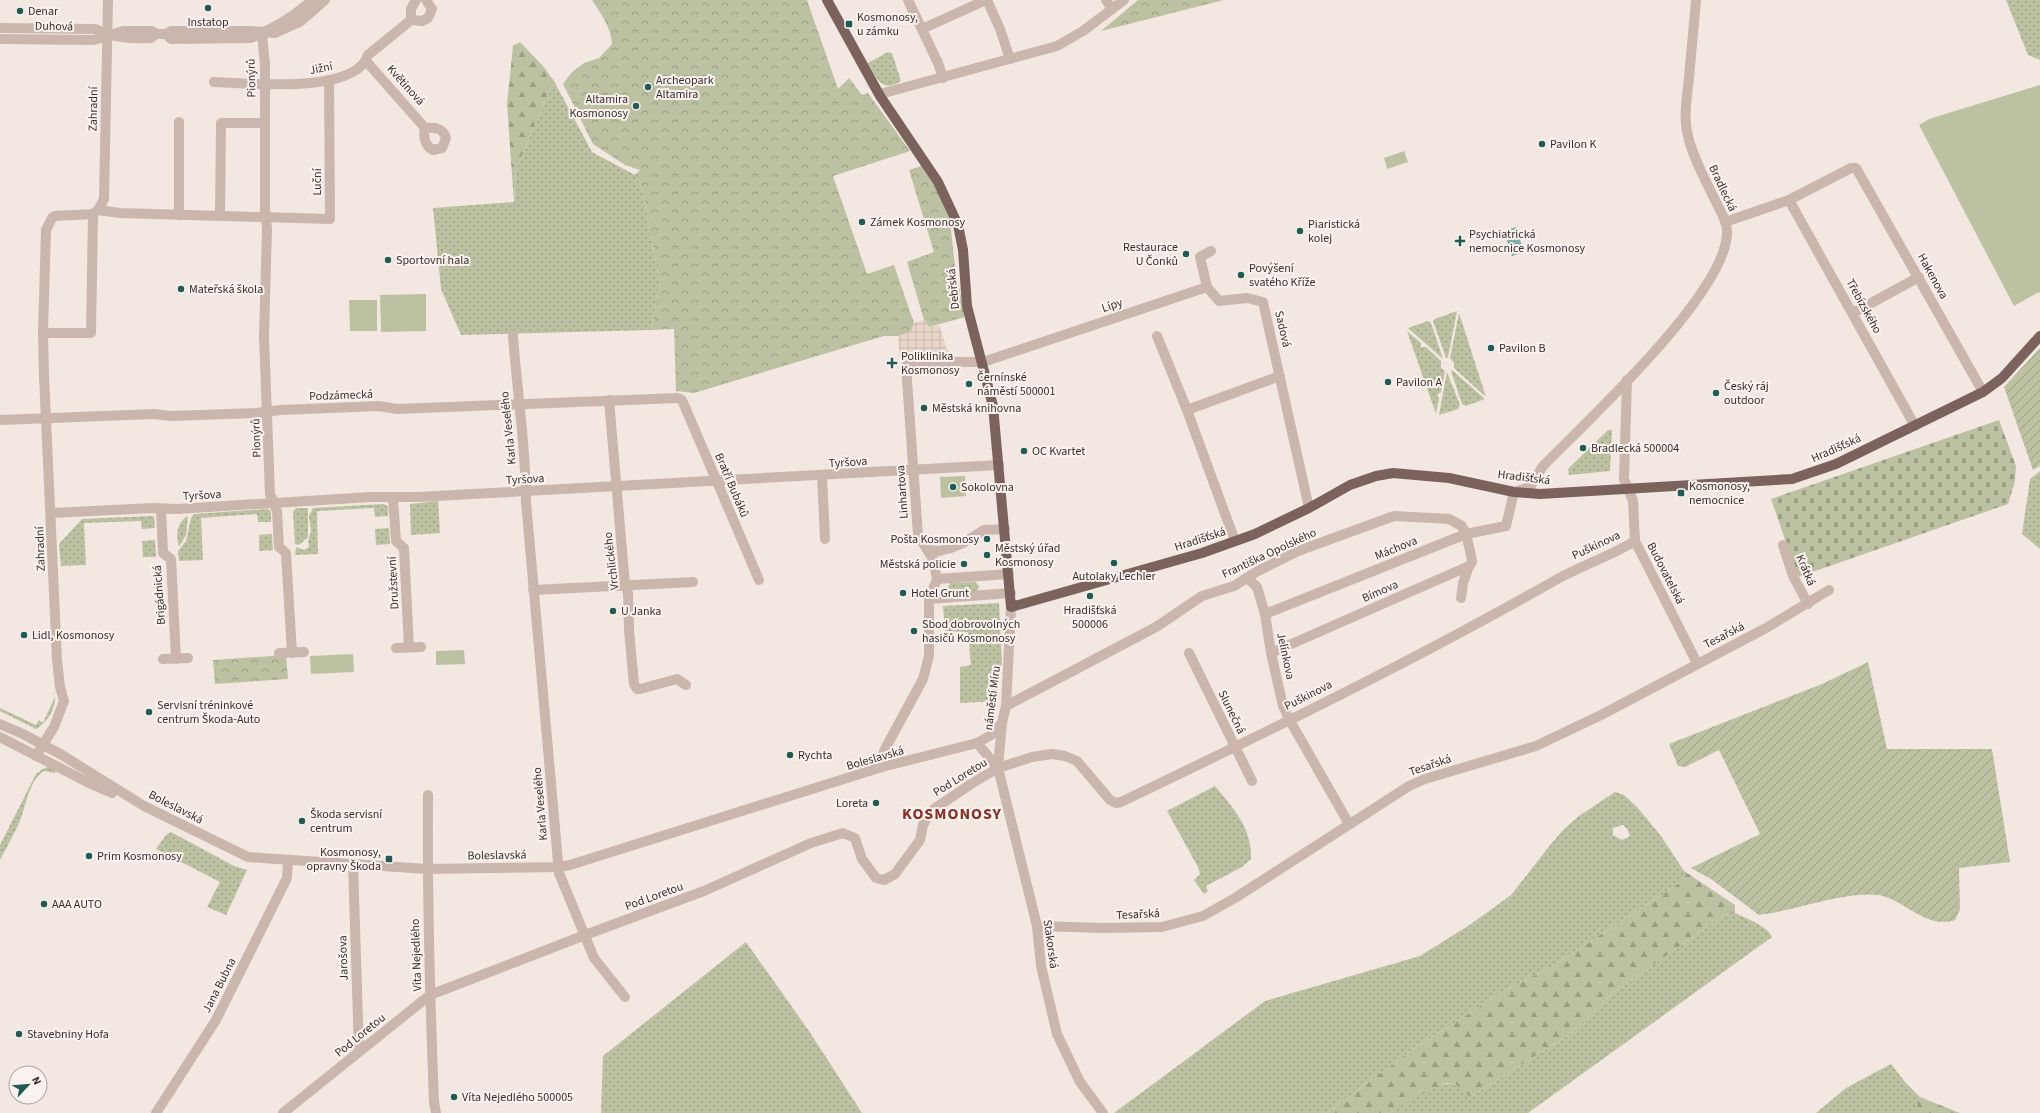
<svg xmlns="http://www.w3.org/2000/svg" width="2040" height="1113" viewBox="0 0 2040 1113" font-family="'Source Sans 3',sans-serif">
<defs>
<pattern id="grass-dots" width="8" height="8" patternUnits="userSpaceOnUse"><rect width="8" height="8" fill="#bcc2a1"/><path d="M2 2h.1M6 6h.1" fill="none" stroke="#9a9e83" stroke-width="1.8" stroke-linecap="round"/></pattern>
<pattern id="forest-firs" width="22" height="20" patternUnits="userSpaceOnUse"><rect width="22" height="20" fill="#bcc2a1"/><path d="M5 1l3.5 6h-7zM16 11l3.5 6h-7z" fill="#9a9e83"/></pattern>
<pattern id="cemetery-stones" width="16" height="16" patternUnits="userSpaceOnUse"><rect width="16" height="16" fill="#bcc2a1"/><path d="M2 7V4a2 2 0 0 1 4 0v3zM10 15v-3a2 2 0 0 1 4 0v3z" fill="#9a9e83"/></pattern>
<pattern id="park-crowns" width="20" height="18" patternUnits="userSpaceOnUse"><rect width="20" height="18" fill="#bcc2a1"/><path d="M2 6a3 3 0 1 1 6 0M12 15a3 3 0 1 1 6 0" fill="none" stroke="#9a9e83"/></pattern>
<pattern id="garden-furrows" width="10" height="10" patternUnits="userSpaceOnUse"><rect width="10" height="10" fill="#bcc2a1"/><path d="M-1 1l2-2M0 10L10 0M9 11l2-2" fill="none" stroke="#9a9e83"/></pattern>
<pattern id="plaza-grid" width="8" height="8" patternUnits="userSpaceOnUse"><rect width="8" height="8" fill="#ead6c9"/><path d="M0 4h8M4 0v8" fill="none" stroke="#c9b8ad"/></pattern>
<pattern id="water-waves" width="16" height="10" patternUnits="userSpaceOnUse"><rect width="16" height="10" fill="#81afa9"/><path d="M0 5q4-4 8 0t8 0" fill="none" stroke="#6b8f8a"/></pattern>
</defs>
<rect width="100%" height="100%" fill="#f3e8e1"/>
<g fill="url(#grass-dots)" fill-rule="evenodd">
<polygon points="2006,0 2040,0 2040,60 2028,55"/>
<path d="M888 52 892 53 901 81C882 94 876 77 868 63Z"/>
<polygon points="554,81 592,152 635,175 642,189 660,283 651,330 461,335 441,289 433,208 514,202 516,169"/>
<polygon points="1457,311 1448,357 1446,358 1433,321 1435,319"/>
<polygon points="1459,313 1486,397 1454,368 1454,363 1450,358"/>
<polygon points="1428,321 1431,323 1443,359 1408,328"/>
<polygon points="1407,331 1421,343 1421,347 1426,347 1441,361 1441,368 1445,371 1441,392 1437,395 1439,399 1436,414"/>
<polygon points="1452,370 1485,399 1466,406 1462,404 1451,371"/>
<polygon points="1447,372 1460,405 1458,409 1439,415"/>
<polygon points="1608,430 1612,430 1610,471 1569,475 1568,469"/>
<polygon points="2040,471 2040,549 2022,534 2030,479"/>
<polygon points="438,501 440,533 411,535 410,504"/>
<polygon points="384,504 388,507 388,516 375,517 374,508 317,511 318,554 295,555 296,547 304,550 309,547 308,541 311,531 309,516 313,508"/>
<polygon points="296,508 308,508 308,537 299,545 295,544 293,512"/>
<polygon points="268,509 271,512 271,522 258,522 257,514 201,518 203,560 179,561 178,551 186,541 191,518 194,514"/>
<polygon points="152,516 154,517 155,528 142,529 141,521 84,523 86,565 61,566 59,544 82,519"/>
<path d="M188 516 186 535 179 547C176 535 176 523 188 516Z"/>
<polygon points="389,528 390,544 376,545 375,529"/>
<polygon points="272,534 273,550 259,551 259,535"/>
<polygon points="155,540 156,557 143,557 142,541"/>
<polygon points="976,582 979,587 977,591 951,592 948,588 950,583"/>
<polygon points="999,603 1002,663 996,701 960,703 960,667 971,665 968,632 945,631 943,606"/>
<path d="M54 689C58 704 50 721 36 729L0 711V708L36 725 39 720 43 723 55 697Z"/>
<path d="M48 767 56 771 55 773 44 771C29 781 26 805 20 821 14 834 7 847 0 860V845L36 774 43 769Z"/>
<path d="M1215 786C1234 809 1252 828 1251 859L1242 867 1206 886 1208 891 1204 894 1194 880 1200 874 1198 867 1167 811Z"/>
<path d="M1615 792 1624 795 1638 808 1661 836 1684 871V880L1551 967 1502 992 1412 1050 1327 1113H1114L1265 1001 1420 956 1471 924 1511 895 1551 844 1564 829 1579 816ZM1623 825 1628 830 1630 836 1622 840 1613 835V828Z"/>
<polygon points="171,832 234,866 247,870 226,915 207,907 220,882 156,849 166,835"/>
<path d="M1735 913C1745 918 1768 926 1772 937L1528 1113H1389C1403 1104 1437 1080 1453 1084 1460 1085 1465 1093 1470 1097L1570 1034 1612 994 1724 915Z"/>
<polygon points="746,942 809,1031 862,1113 601,1113 603,1056"/>
<polygon points="1891,1064 1905,1082 1920,1097 1916,1113 1816,1113 1846,1088"/>
</g>
<g fill="url(#forest-firs)">
<polygon points="520,42 543,66 554,81 516,169 514,202 507,104 513,46"/>
<polygon points="1684,871 1735,905 1735,913 1724,915 1612,994 1570,1034 1470,1097 1455,1084 1446,1083 1433,1088 1389,1113 1327,1113 1412,1050 1502,992 1551,967 1684,880"/>
<polygon points="1920,1097 1960,1113 1915,1113"/>
</g>
<polygon fill="url(#cemetery-stones)" points="1999,420 2016,466 2015,481 2008,504 1798,577 1771,499"/>
<g fill="url(#park-crowns)">
<path d="M592 0H807L838 89 849 78 862 95 868 93 910 151 833 176 867 274 894 265 914 323 911 332 898 336H884L694 393 676 391 674 329 651 330 660 283 642 189 635 175 640 170 625 165 593 144 563 84 572 72 584 63 599 58 612 44C611 27 601 14 592 0Z"/>
<polygon points="1138,0 1224,0 1101,31"/>
<polygon points="921,166 938,191 950,221 955,267 965,317 929,327 924,320 907,262 934,252 909,170"/>
<polygon points="286,655 288,679 215,684 213,660"/>
</g>
<g fill="url(#garden-furrows)">
<polygon points="2040,348 2040,466 2033,470 2004,387"/>
<path d="M1868 662 1887 749H1992L2010 862 1959 868 1960 909 1955 920C1926 930 1904 899 1878 895 1846 891 1793 911 1759 915L1711 879 1691 868 1760 834 1719 750 1685 767 1678 766 1669 744 1822 684Z"/>
</g>
<g fill="#bcc2a1">
<polygon points="2040,85 2040,294 2039,292 2014,306 1919,125 1929,119"/>
<polygon points="1404,151 1408,162 1387,169 1384,158"/>
<polygon points="426,294 426,331 381,332 380,295"/>
<polygon points="349,300 377,300 377,331 350,331"/>
<polygon points="965,476 966,496 941,498 940,477"/>
<polygon points="464,650 465,664 436,665 436,651"/>
<polygon points="353,654 354,672 311,674 310,656"/>
</g>
<polygon fill="url(#plaza-grid)" points="924,320 929,327 939,325 950,358 908,362 900,360 898,336 911,332 914,323"/>
<polygon fill="url(#water-waves)" points="1516,227 1524,252 1512,256 1504,231"/>
<g fill="none" stroke-linecap="round" stroke-linejoin="round">
<g stroke="#cbb6ad" stroke-width="10">
<polyline points="908,0 938,63 943,78"/>
<polyline points="987,0 1000,29 1010,59"/>
<polyline points="1106,0 1112,9"/>
<polyline points="411,20 411,9 416,0"/>
<path d="M0 28 95 29C114 38 131 39 151 38L156 34"/>
<polyline points="922,29 986,0"/>
<polyline points="262,33 265,65 265,209 267,229 264,337 270,494 277,511 279,547 286,553 292,653"/>
<path d="M166 34 171 39 251 38C272 29 295 16 312 0"/>
<polyline points="0,39 94,40 123,31 152,31 156,34 166,34 171,31 249,31 275,33 300,22 325,0"/>
<path d="M366 61 425 128C435 127 443 128 446 138L442 148 433 150C425 146 423 137 425 128"/>
<path d="M214 82C246 83 356 95 368 55L411 20 422 21 428 18 432 9 426 0"/>
<polyline points="880,96 884,93 1057,46 1083,31 1124,0"/>
<polyline points="1789,200 1915,426"/>
<polyline points="98,210 120,213 330,219 329,80"/>
<polyline points="179,215 179,122"/>
<polyline points="220,216 221,123 265,123"/>
<polyline points="1725,222 1789,200 1851,168 1856,168 1983,392"/>
<polyline points="1211,251 1200,257 1207,287 1219,301 1247,298 1263,302 1309,508"/>
<polyline points="1853,313 1919,277"/>
<polyline points="43,333 91,333 93,214"/>
<path d="M513 336C517 391 526 446 526 502L559 873 594 958 625 997"/>
<polyline points="1157,336 1187,410 1235,541"/>
<polyline points="1627,380 1624,479 1633,501 1635,541 1697,663"/>
<polyline points="609,400 625,585 628,593 629,630 634,684 637,689 640,689 677,679 686,685"/>
<polyline points="1187,410 1280,376"/>
<polyline points="0,420 154,414 170,416 256,413 281,410 379,406 397,409 678,398 682,400 759,580"/>
<polyline points="822,476 825,539"/>
<polyline points="393,498 396,541 404,548 409,647"/>
<polyline points="161,509 163,553 171,559 176,659"/>
<polyline points="52,513 153,508 177,509 371,497 418,497 999,465"/>
<polyline points="1783,545 1793,576 1808,604"/>
<polyline points="929,550 939,551 951,548 963,543 984,530 1005,529"/>
<polyline points="1247,578 1257,587 1265,614 1271,653 1283,706 1289,719 1349,824"/>
<polyline points="937,579 1009,574"/>
<polyline points="533,590 693,582"/>
<polyline points="1461,598 1463,583 1469,566"/>
<polyline points="929,599 1011,593"/>
<polyline points="1011,607 1006,706 1002,723 998,768 1037,926 1041,966 1057,1034 1080,1082 1103,1113"/>
<path d="M1265 614 1466 534 1506 526 1514 492 1530 487 1543 466C1587 421 1729 291 1727 231 1727 220 1719 209 1715 200 1705 179 1693 158 1688 136 1683 117 1687 97 1689 78 1691 52 1694 26 1696 0"/>
<polyline points="396,648 421,647"/>
<polyline points="279,653 304,652"/>
<polyline points="1189,653 1252,781"/>
<polyline points="163,659 188,658"/>
<polyline points="1006,706 1156,627 1202,596 1234,586 1256,572 1298,551 1394,516 1449,519 1462,526 1466,534 1471,555 1472,562 1469,566 1271,653"/>
<polyline points="0,724 23,734 62,755 144,806 248,857 427,869 558,867 570,865 882,767 977,743 991,735 1002,723"/>
<polyline points="0,737 91,784 112,793"/>
<polyline points="977,743 998,768"/>
<polyline points="36,756 54,727 64,701 60,687 57,660 44,376 43,333 46,230 52,218 55,216 93,214 98,210 104,199 108,0"/>
<polyline points="882,767 881,762 884,751 923,679 929,656 929,599 937,579 933,559 918,535 906,366 948,362 983,362 1207,287"/>
<path d="M428 795C427 897 430 999 434 1102L436 1113"/>
<polyline points="353,864 359,1051"/>
<polyline points="1037,926 1103,928 1162,927 1203,916 1235,898 1409,786 1425,779 1536,746 1603,714 1766,628 1829,590"/>
<polyline points="156,1113 216,1020 287,878 288,861"/>
<path d="M283 1113 430 995 585 935 704 891 811 843 843 833 855 838 862 859 876 878 884 880 895 874 920 840 923 825 928 816 934 809 971 784 998 768 1032 757 1052 754 1065 756 1077 761 1110 800 1116 803 1121 802C1267 732 1413 661 1554 581 1580 566 1609 557 1635 541"/>
</g>
<polyline stroke="#7b625d" stroke-width="10" points="827,0 880,96 938,182 958,225 963,250 967,306 993,406 1011,607 1202,553 1255,534 1309,508 1350,485 1376,476 1393,473 1449,478 1514,492 1540,494 1792,479 1836,464 1983,392 2002,378 2040,336"/>
</g>
<g fill="#225a54" stroke="#faf2ee" stroke-width="1.5">
<circle cx="208" cy="8" r="4"/>
<circle cx="20" cy="11" r="4"/>
<rect x="845" y="20" width="8" height="8" rx="2"/>
<circle cx="648" cy="87" r="4"/>
<circle cx="636" cy="106" r="4"/>
<circle cx="1542" cy="144" r="4"/>
<circle cx="862" cy="222" r="4"/>
<circle cx="1300" cy="231" r="4"/>
<path d="M1458 235h4v4h4v4h-4v4h-4v-4h-4v-4h4z"/>
<circle cx="1186" cy="254" r="4"/>
<circle cx="388" cy="260" r="4"/>
<circle cx="1241" cy="275" r="4"/>
<circle cx="181" cy="289" r="4"/>
<circle cx="1491" cy="348" r="4"/>
<path d="M890 357h4v4h4v4h-4v4h-4v-4h-4v-4h4z"/>
<circle cx="1388" cy="382" r="4"/>
<circle cx="969" cy="384" r="4"/>
<circle cx="1716" cy="393" r="4"/>
<circle cx="924" cy="408" r="4"/>
<circle cx="1583" cy="448" r="4"/>
<circle cx="1024" cy="451" r="4"/>
<circle cx="953" cy="487" r="4"/>
<rect x="1677" y="489" width="8" height="8" rx="2"/>
<circle cx="987" cy="539" r="4"/>
<circle cx="987" cy="555" r="4"/>
<circle cx="1114" cy="563" r="4"/>
<circle cx="964" cy="564" r="4"/>
<circle cx="903" cy="593" r="4"/>
<circle cx="1090" cy="596" r="4"/>
<circle cx="613" cy="611" r="4"/>
<circle cx="914" cy="631" r="4"/>
<circle cx="24" cy="635" r="4"/>
<circle cx="149" cy="712" r="4"/>
<circle cx="790" cy="755" r="4"/>
<circle cx="876" cy="803" r="4"/>
<circle cx="302" cy="821" r="4"/>
<circle cx="89" cy="856" r="4"/>
<rect x="385" y="855" width="8" height="8" rx="2"/>
<circle cx="44" cy="904" r="4"/>
<circle cx="19" cy="1034" r="4"/>
<circle cx="454" cy="1097" r="4"/>
</g>
<g text-anchor="middle" stroke-width="4" stroke-linejoin="round" paint-order="stroke">
<g font-size="12" fill="#3a2e2b" stroke="#faf2ee" text-anchor="start">
<text x="28" y="15">Denar</text>
<text x="857" y="21">Kosmonosy,<tspan x="857" dy="14">u zámku</tspan></text>
<text x="208" y="26" text-anchor="middle">Instatop</text>
<text x="656" y="84">Archeopark<tspan x="656" dy="14">Altamira</tspan></text>
<text x="628" y="103" text-anchor="end">Altamira<tspan x="628" dy="14">Kosmonosy</tspan></text>
<text x="1550" y="148">Pavilon K</text>
<text x="870" y="226">Zámek Kosmonosy</text>
<text x="1308" y="228">Piaristická<tspan x="1308" dy="14">kolej</tspan></text>
<text x="1469" y="238">Psychiatrická<tspan x="1469" dy="14">nemocnice Kosmonosy</tspan></text>
<text x="1178" y="251" text-anchor="end">Restaurace<tspan x="1178" dy="14">U Čonků</tspan></text>
<text x="396" y="264">Sportovní hala</text>
<text x="1249" y="272">Povýšení<tspan x="1249" dy="14">svatého Kříže</tspan></text>
<text x="189" y="293">Mateřská škola</text>
<text x="1499" y="352">Pavilon B</text>
<text x="901" y="360">Poliklinika<tspan x="901" dy="14">Kosmonosy</tspan></text>
<text x="977" y="381">Černínské<tspan x="977" dy="14">náměstí 500001</tspan></text>
<text x="1396" y="386">Pavilon A</text>
<text x="1724" y="390">Český ráj<tspan x="1724" dy="14">outdoor</tspan></text>
<text x="932" y="412">Městská knihovna</text>
<text x="1591" y="452">Bradlecká 500004</text>
<text x="1032" y="455">OC Kvartet</text>
<text x="1689" y="490">Kosmonosy,<tspan x="1689" dy="14">nemocnice</tspan></text>
<text x="961" y="491">Sokolovna</text>
<text x="979" y="543" text-anchor="end">Pošta Kosmonosy</text>
<text x="995" y="552">Městský úřad<tspan x="995" dy="14">Kosmonosy</tspan></text>
<text x="956" y="568" text-anchor="end">Městská policie</text>
<text x="1114" y="580" text-anchor="middle">Autolaky Lechler</text>
<text x="911" y="597">Hotel Grunt</text>
<text x="1090" y="614" text-anchor="middle">Hradišťská<tspan x="1090" dy="14">500006</tspan></text>
<text x="621" y="615">U Janka</text>
<text x="922" y="628">Sbod dobrovolných<tspan x="922" dy="14">hasičů Kosmonosy</tspan></text>
<text x="32" y="639">Lidl, Kosmonosy</text>
<text x="157" y="709">Servisní tréninkové<tspan x="157" dy="14">centrum Škoda-Auto</tspan></text>
<text x="798" y="759">Rychta</text>
<text x="868" y="807" text-anchor="end">Loreta</text>
<text x="310" y="818">Škoda servisní<tspan x="310" dy="14">centrum</tspan></text>
<text x="381" y="856" text-anchor="end">Kosmonosy,<tspan x="381" dy="14">opravny Škoda</tspan></text>
<text x="97" y="860">Prim Kosmonosy</text>
<text x="52" y="908">AAA AUTO</text>
<text x="27" y="1038">Stavebniny Hofa</text>
<text x="462" y="1101">Víta Nejedlého 500005</text>
</g>
<g font-size="12" fill="#3a2e2b" stroke="#faf2ee">
<text transform="translate(54 26) rotate(1)" y="4">Duhová</text>
<text transform="translate(321 68) rotate(-11)" y="4">Jižní</text>
<text transform="translate(251 78) rotate(-91)" y="4">Pionýrů</text>
<text transform="translate(406 85) rotate(48)" y="4">Květinová</text>
<text transform="translate(93 109) rotate(-89)" y="4">Zahradní</text>
<text transform="translate(317 182) rotate(-90)" y="4">Luční</text>
<text transform="translate(1723 188) rotate(65)" y="4">Bradlecká</text>
<text transform="translate(1933 276) rotate(61)" y="4">Hakenova</text>
<text transform="translate(953 289) rotate(-96)" y="4">Debřská</text>
<text transform="translate(1112 305) rotate(-19)" y="4">Lípy</text>
<text transform="translate(1864 306) rotate(61)" y="4">Třebízského</text>
<text transform="translate(1283 329) rotate(77)" y="4">Sadová</text>
<text transform="translate(341 395) rotate(-2)" y="4">Podzámecká</text>
<text transform="translate(508 428) rotate(-96)" y="4">Karla Veselého</text>
<text transform="translate(256 438) rotate(-92)" y="4">Pionýrů</text>
<text transform="translate(1836 448) rotate(-24)" y="4">Hradišťská</text>
<text transform="translate(848 462) rotate(-4)" y="4">Tyršova</text>
<text transform="translate(1524 477) rotate(7)" y="4">Hradišťská</text>
<text transform="translate(525 479) rotate(-3)" y="4">Tyršova</text>
<text transform="translate(732 485) rotate(67)" y="4">Bratří Bubáků</text>
<text transform="translate(902 492) rotate(-94)" y="4">Linhartova</text>
<text transform="translate(202 495) rotate(-3)" y="4">Tyršova</text>
<text transform="translate(1200 539) rotate(-18)" y="4">Hradišťská</text>
<text transform="translate(1596 545) rotate(-25)" y="4">Puškinova</text>
<text transform="translate(1396 548) rotate(-22)" y="4">Máchova</text>
<text transform="translate(40 549) rotate(-92)" y="4">Zahradní</text>
<text transform="translate(1269 553) rotate(-25)" y="4">Františka Opolského</text>
<text transform="translate(611 561) rotate(-97)" y="4">Vrchlického</text>
<text transform="translate(1806 570) rotate(67)" y="4">Krátká</text>
<text transform="translate(1666 573) rotate(63)" y="4">Budovatelská</text>
<text transform="translate(393 583) rotate(-93)" y="4">Družstevní</text>
<text transform="translate(1380 591) rotate(-24)" y="4">Bímova</text>
<text transform="translate(159 595) rotate(-94)" y="4">Brigádnická</text>
<text transform="translate(1724 635) rotate(-27)" y="4">Tesařská</text>
<text transform="translate(1286 656) rotate(78)" y="4">Jelínkova</text>
<text transform="translate(1308 695) rotate(-27)" y="4">Puškinova</text>
<text transform="translate(992 698) rotate(-83)" y="4">náměstí Míru</text>
<text transform="translate(1232 712) rotate(64)" y="4">Slunečná</text>
<text transform="translate(875 758) rotate(-16)" y="4">Boleslavská</text>
<text transform="translate(1430 765) rotate(-19)" y="4">Tesařská</text>
<text transform="translate(960 777) rotate(-32)" y="4">Pod Loretou</text>
<text transform="translate(540 804) rotate(-95)" y="4">Karla Veselého</text>
<text transform="translate(176 807) rotate(27)" y="4">Boleslavská</text>
<text transform="translate(497 855) rotate(-1)" y="4">Boleslavská</text>
<text transform="translate(654 896) rotate(-20)" y="4">Pod Loretou</text>
<text transform="translate(1138 914) rotate(-3)" y="4">Tesařská</text>
<text transform="translate(1051 944) rotate(82)" y="4">Stakorská</text>
<text transform="translate(416 955) rotate(-92)" y="4">Víta Nejedlého</text>
<text transform="translate(343 958) rotate(-92)" y="4">Jarošova</text>
<text transform="translate(219 985) rotate(-63)" y="4">Jana Bubna</text>
<text transform="translate(360 1035) rotate(-39)" y="4">Pod Loretou</text>
</g>
<g font-size="16" font-weight="bold" letter-spacing="1" fill="#862e27" stroke="#faf2ee">
<text x="952" y="819">KOSMONOSY</text>
</g>
</g>
<g transform="translate(28 1085) rotate(64)"><circle r="19" fill="#faf2ee" stroke="#ada4a0"/>
<path d="M0-3L7 15L0 10L-7 15Z" fill="#225a54"/>
<text y="-6" font-size="11" font-weight="bold" text-anchor="middle" fill="#3a2e2b">N</text>
</g>
</svg>
